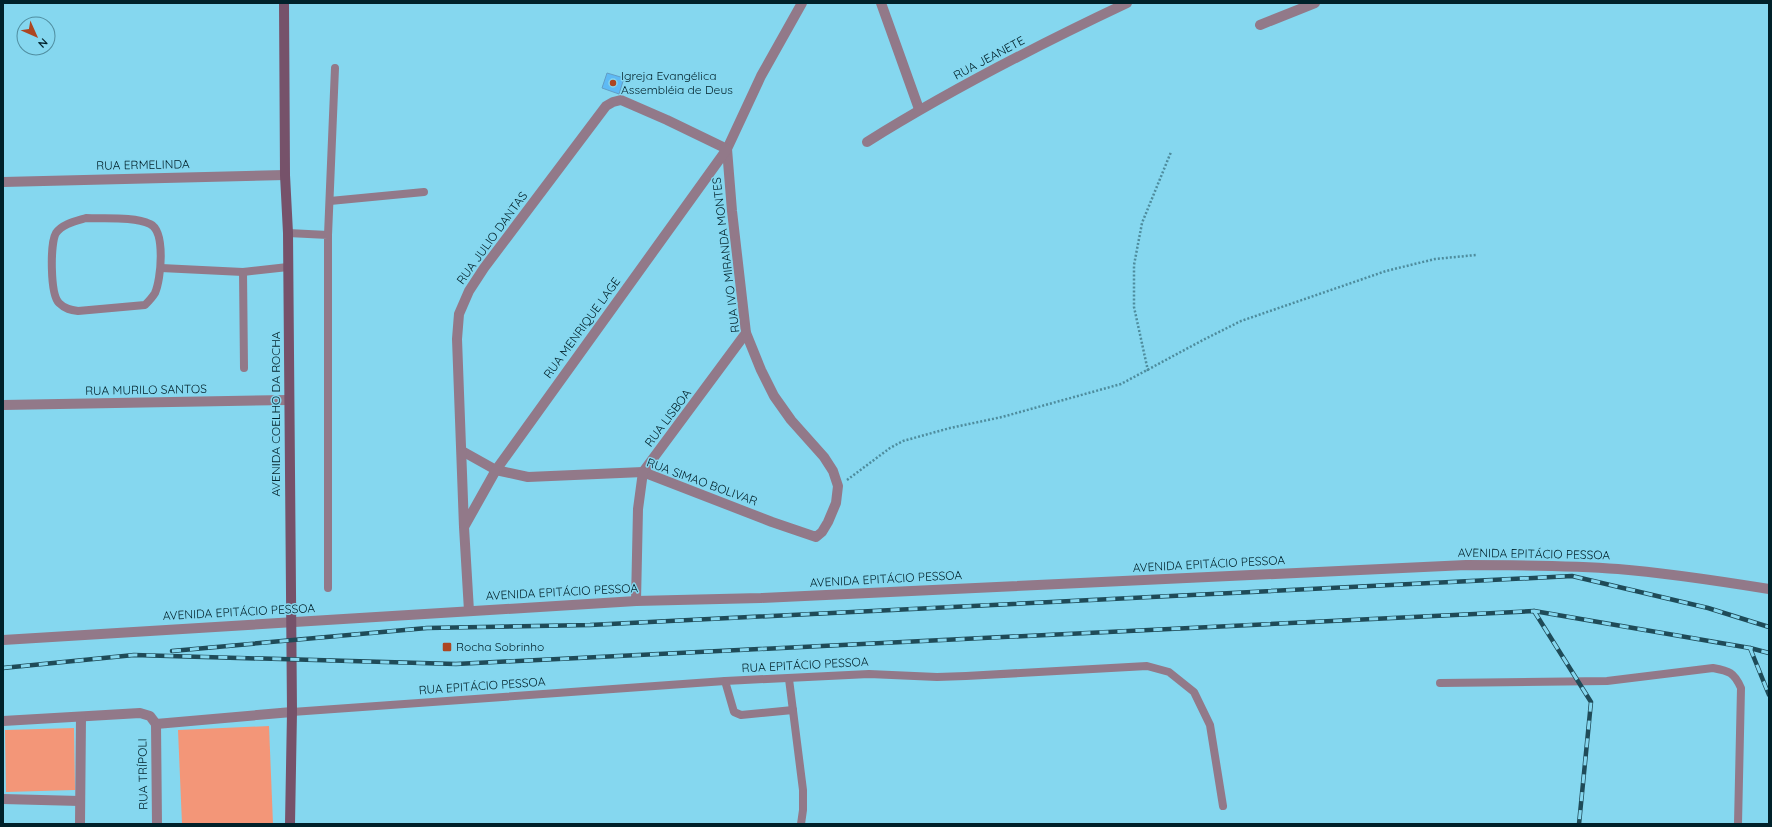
<svg xmlns="http://www.w3.org/2000/svg" width="1772" height="827" viewBox="0 0 1772 827" font-family="Quicksand,sans-serif">
<rect width="100%" height="100%" fill="#85d7ef"/>
<g fill="#f39678">
<polygon points="269,726 273,824 182,824 178,730"/>
<polygon points="74,728 75,790 6,792 5,730"/>
</g>
<polygon fill="#5ebaf5" stroke="#629ec6" points="607,73 624,78 619,94 602,88"/>
<g fill="none" stroke-linecap="round" stroke-linejoin="round">
<g stroke="#4e8c9d" stroke-width="2.5" stroke-dasharray="2 2" stroke-linecap="butt">
<polyline points="1148,371 1134,307 1134,265 1142,223 1171,152"/>
<polyline points="847,480 890,448 903,441 950,428 1002,417 1121,384 1203,340 1241,321 1386,271 1435,259 1476,255"/>
</g>
<g stroke="#927989" stroke-width="8">
<polyline points="330,201 424,192"/>
<path d="M86 218C104 219 134 216 150 224 166 231 161 280 155 293 152 298 149 301 145 305L78 311C71 310 65 309 59 303 50 294 50 243 56 233 62 224 76 221 86 218Z"/>
<polyline points="288,233 328,235 328,588"/>
<polyline points="328,235 335,68"/>
<polyline points="161,268 243,272 288,267"/>
<polyline points="243,272 244,368"/>
<polyline points="789,679 803,790 803,810 801,824"/>
<polyline points="725,681 734,712 741,715 793,710"/>
<path d="M1440 683 1607 681 1713 668C1729 671 1734 672 1741 688L1738 824"/>
<polyline points="292,712 725,681 869,674 937,677 966,676 1147,666 1169,672 1194,692 1210,725 1223,806"/>
</g>
<g stroke="#927989" stroke-width="10">
<polyline points="881,3 919,109"/>
<polyline points="1260,25 1315,3"/>
<path d="M867 142C950 90 1038 45 1127 3"/>
<polyline points="3,182 285,175"/>
<polyline points="3,405 289,400"/>
<polyline points="462,451 496,470 528,477 643,472 772,522 816,537 822,532 828,522 836,503 838,486 833,471 824,457 791,420 774,396 761,370 746,333 732,211 727,149 761,76 802,3"/>
<polyline points="464,527 496,470 727,149 667,120 621,100 613,102 606,106 484,268 469,291 459,314 457,339 464,527 469,611"/>
<polyline points="636,601 638,509 643,472 746,333"/>
<path d="M3 640 636 601 761 598 1466 565C1517 565 1568 565 1618 569 1669 573 1719 581 1769 589"/>
<polyline points="3,721 140,713 150,716 156,724"/>
<polyline points="156,724 292,712"/>
<polyline points="156,724 157,824"/>
<polyline points="3,799 80,801"/>
<polyline points="80,824 81,717"/>
</g>
<polyline stroke="#76526a" stroke-width="10" points="284,3 285,175 288,233 292,712 290,824"/>
<g stroke="#1f4b58" stroke-width="4.5">
<g id="rail">
<polyline points="1534,611 1591,702 1579,824"/>
<polyline points="1750,648 1769,695"/>
<polyline points="172,651 427,628 590,625 1572,576 1708,608 1769,627"/>
<polyline points="3,668 134,655 456,664 1534,611 1750,648 1769,653"/>
</g>
</g>
<use href="#rail" stroke="#85d7ef" stroke-width="3" stroke-dasharray="9" stroke-linecap="butt"/>
</g>
<g fill="#ad4621" stroke="#85d7ef" stroke-width="1.5">
<circle cx="613" cy="83" r="4"/>
<rect x="442" y="642" width="10" height="10" rx="2"/>
</g>
<g text-anchor="middle" stroke-width="3" stroke-linejoin="round" paint-order="stroke">
<g font-size="12" fill="#00212a" stroke="#85d7ef">
<text transform="translate(989 58) rotate(-28)" y="4">RUA JEANETE</text>
<text transform="translate(143 165) rotate(-1)" y="4">RUA ERMELINDA</text>
<text transform="translate(492 238) rotate(-54)" y="4">RUA JULIO DANTAS</text>
<text transform="translate(726 255) rotate(-97)" y="4">RUA IVO MIRANDA MONTES</text>
<text transform="translate(582 328) rotate(-54)" y="4">RUA MENRIQUE LAGE</text>
<text transform="translate(146 390) rotate(-1)" y="4">RUA MURILO SANTOS</text>
<text transform="translate(276 414) rotate(-90)" y="4">AVENIDA COELHO DA ROCHA</text>
<text transform="translate(668 418) rotate(-53)" y="4">RUA LISBOA</text>
<text transform="translate(702 482) rotate(20)" y="4">RUA SIMAO BOLIVAR</text>
<text transform="translate(1534 554) rotate(1)" y="4">AVENIDA EPITÁCIO PESSOA</text>
<text transform="translate(1209 564) rotate(-3)" y="4">AVENIDA EPITÁCIO PESSOA</text>
<text transform="translate(886 579) rotate(-3)" y="4">AVENIDA EPITÁCIO PESSOA</text>
<text transform="translate(562 592) rotate(-3)" y="4">AVENIDA EPITÁCIO PESSOA</text>
<text transform="translate(239 612) rotate(-3)" y="4">AVENIDA EPITÁCIO PESSOA</text>
<text transform="translate(805 665) rotate(-3)" y="4">RUA EPITÁCIO PESSOA</text>
<text transform="translate(482 686) rotate(-4)" y="4">RUA EPITÁCIO PESSOA</text>
<text transform="translate(143 774) rotate(-91)" y="4">RUA TRÍPOLI</text>
</g>
<g font-size="12" fill="#00212a" stroke="#85d7ef" text-anchor="start">
<text x="621" y="80">Igreja Evangélica<tspan x="621" dy="14">Assembléia de Deus</tspan></text>
<text x="456" y="651">Rocha Sobrinho</text>
</g>
</g>
<rect width="1772" height="827" fill="none" stroke="#00212a" stroke-width="8"/>
<g transform="translate(36 36) rotate(135)"><circle r="19" fill="#85d7ef" stroke="#508ea0"/>
<path d="M0-3L7 15L0 10L-7 15Z" fill="#ad4621"/>
<text y="-6" font-size="11" font-weight="bold" text-anchor="middle" fill="#00212a">N</text>
</g>
</svg>
